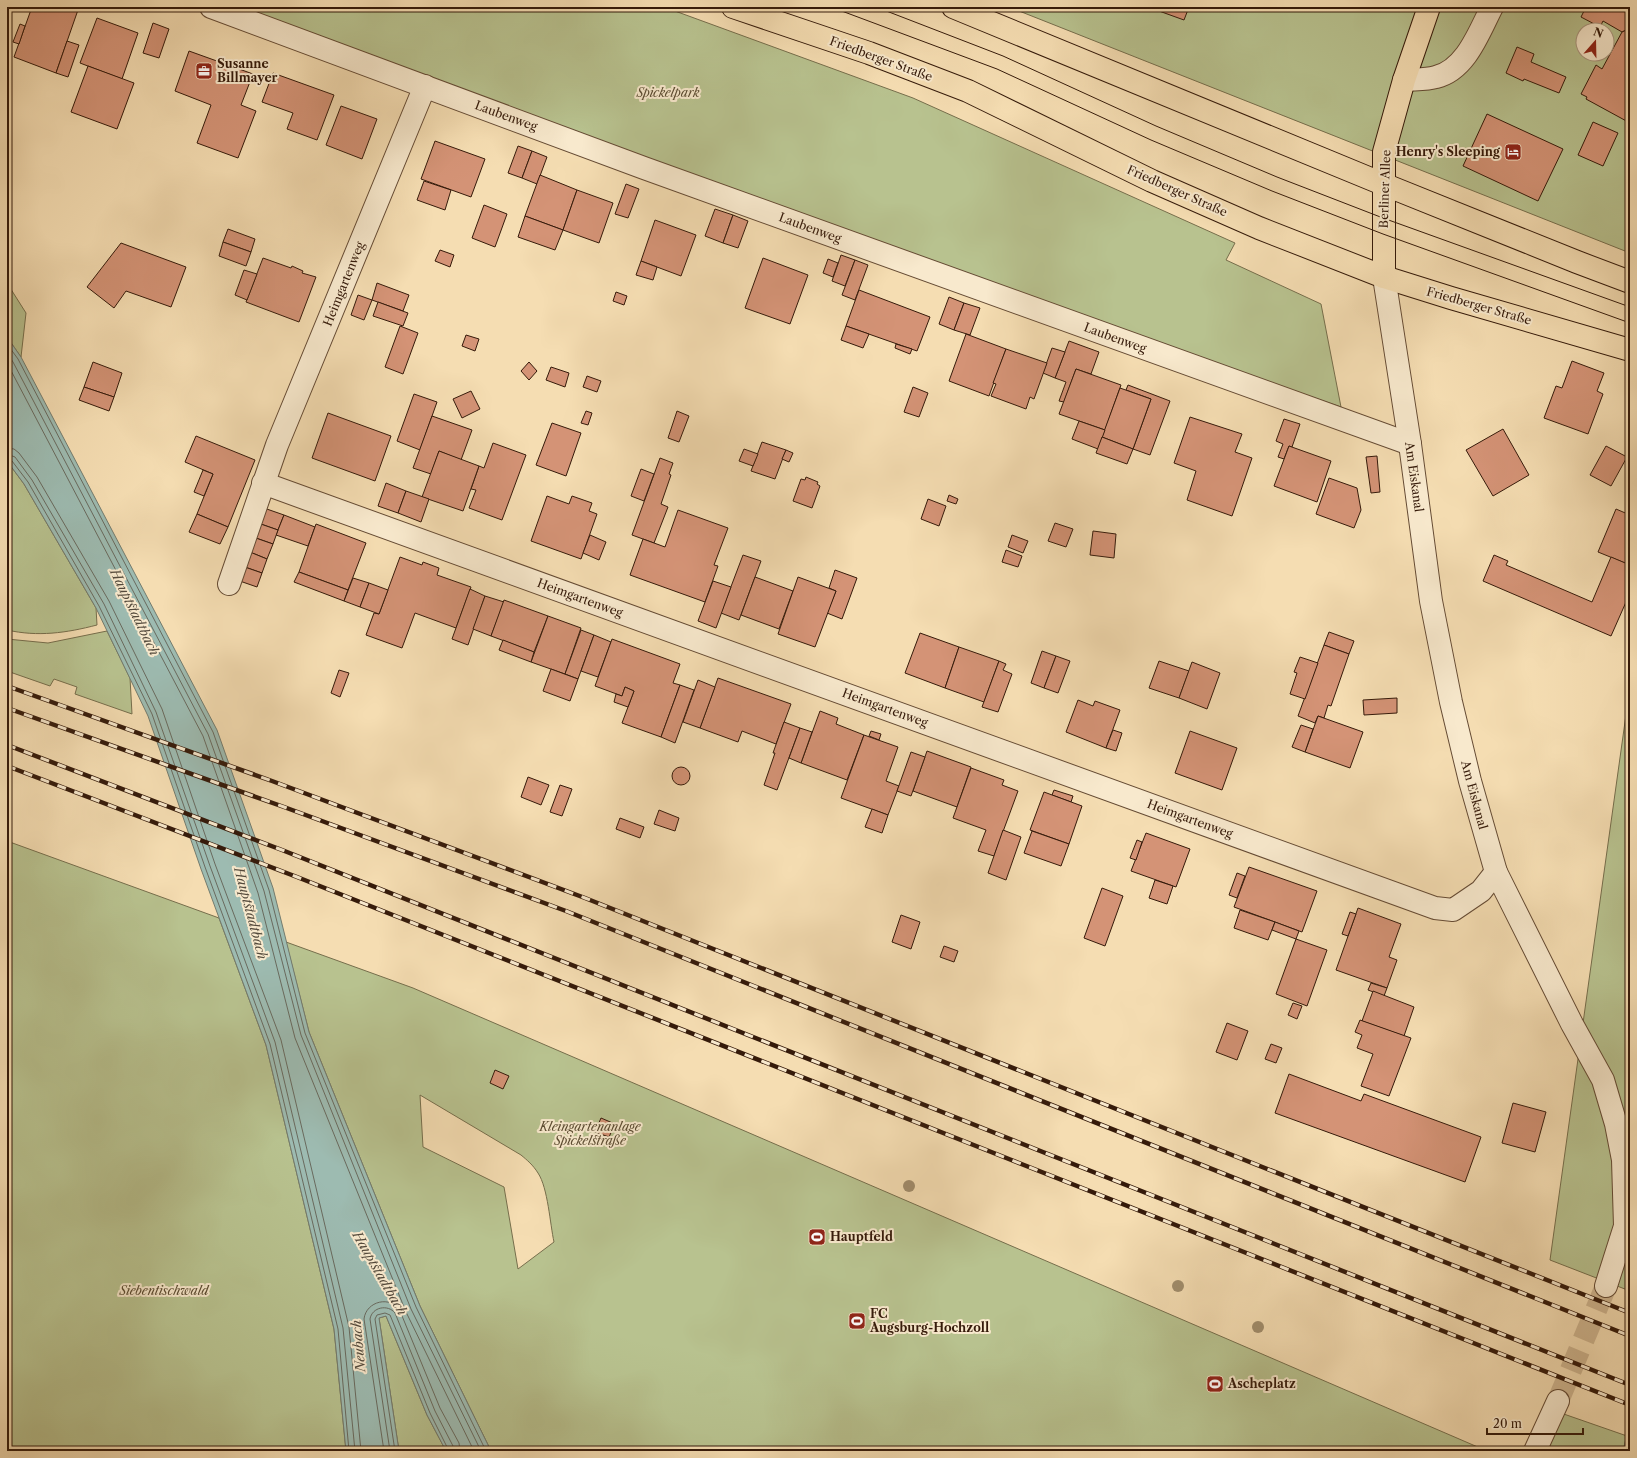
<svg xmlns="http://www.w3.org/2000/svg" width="1637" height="1458" viewBox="0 0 1637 1458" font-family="'Libre Caslon Text',serif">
<rect width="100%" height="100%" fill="#f5ddb2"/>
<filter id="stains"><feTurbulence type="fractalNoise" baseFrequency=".005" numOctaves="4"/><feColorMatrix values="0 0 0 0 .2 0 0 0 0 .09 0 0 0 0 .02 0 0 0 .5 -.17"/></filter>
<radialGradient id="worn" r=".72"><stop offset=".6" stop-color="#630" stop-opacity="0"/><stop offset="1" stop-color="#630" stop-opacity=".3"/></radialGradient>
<g fill="#b8c28f" stroke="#766e4c" fill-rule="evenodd">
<polygon points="211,7 664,7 913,98 1235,243 1226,260 1321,304 1341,407 644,168"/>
<path d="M1009 7H1630V253ZM1583 30H1607V54H1583Z"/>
<polygon points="7,283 26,313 21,357 7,337"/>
<path d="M7 461 24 484 96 608 97 625C66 633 38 637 7 630Z"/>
<polygon points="107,631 130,678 132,714 75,694 77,687 54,679 50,686 7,671 7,639 48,643"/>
<polygon points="1630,686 1630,1291 1550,1260"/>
<polygon points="7,841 219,918 266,1045 334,1329 346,1451 7,1451"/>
<path d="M286 942 413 988 1487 1451H491L420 1306 309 1032ZM420 1095 521 1155C527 1160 533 1165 538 1173 548 1188 550 1224 554 1242L518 1269 504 1187 423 1147Z"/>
<polygon points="386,1316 427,1415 446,1451 399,1451 379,1318"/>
<polygon points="1558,1412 1627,1436 1623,1451 1539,1451"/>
</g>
<g fill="#9dbbb1" stroke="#737b6e">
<polygon points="7,337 21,357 217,730 273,888 309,1032 420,1306 491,1451 446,1451 427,1415 386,1316 379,1318 399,1451 346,1451 334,1329 266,1045 201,869 148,716 96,608 24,484 7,461"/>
<polygon points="1630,1421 1630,1451 1623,1451"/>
</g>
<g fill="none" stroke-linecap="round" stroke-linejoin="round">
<g stroke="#696a5e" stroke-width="1">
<polyline points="7,344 18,359 213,732 269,890 305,1033 416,1307 486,1451"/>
<polyline points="7,353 13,362 208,734 264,891 301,1035 411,1309 481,1451"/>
<polyline points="7,363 203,736 258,893 295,1038 406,1312 474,1451"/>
<polyline points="7,448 14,449 19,453 37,477 109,601 162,709 215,864 281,1040 349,1327 361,1451"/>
<polyline points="7,454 15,457 32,480 104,604 156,712 210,866 275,1042 343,1328 355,1451"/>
<polyline points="7,459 12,461 28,482 99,606 152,714 205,867 270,1044 338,1329 349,1451"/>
<path d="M384 1451 364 1319C366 1301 391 1295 400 1311L440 1408 459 1443 460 1451"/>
<path d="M390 1451 370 1319C372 1307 388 1304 395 1313L435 1411 453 1446 454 1451"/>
<polyline points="395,1451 375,1319 377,1315 385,1313 390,1315 430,1413 449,1451"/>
</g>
</g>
<g fill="#d49376" stroke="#351a0a">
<polygon points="32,7 79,7 56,73 14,57"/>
<polygon points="1092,7 1103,7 1102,11"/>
<polygon points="1161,7 1189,7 1184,20 1159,11"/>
<polygon points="1584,7 1630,7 1630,28 1622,32 1603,21 1600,27 1581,17 1584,11 1582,10"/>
<polygon points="97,18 138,33 122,79 80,63"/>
<polygon points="153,23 169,29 159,58 143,53"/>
<polygon points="20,24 25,26 19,44 13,42"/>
<polygon points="1629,29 1630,30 1630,123 1586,99 1587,97 1581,94 1596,65 1602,69 1622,32"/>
<polygon points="67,41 79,45 68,77 56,73"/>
<polygon points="1517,47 1534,54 1531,62 1566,77 1559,93 1524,79 1523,81 1506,73"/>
<polygon points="189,51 253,74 241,105 256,111 238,158 197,143 211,105 175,91"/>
<polygon points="88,66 134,83 117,129 71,112"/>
<polygon points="273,73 334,95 317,140 287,129 293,113 262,102"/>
<polygon points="341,106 377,119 362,159 326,145"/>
<polygon points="1487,114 1563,149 1538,201 1463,166"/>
<polygon points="1593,122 1618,133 1603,166 1578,155"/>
<polygon points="435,141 485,159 471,197 421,179"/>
<polygon points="518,146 532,151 522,178 508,173"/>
<polygon points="532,151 547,157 537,184 522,178"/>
<polygon points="540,175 577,190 563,230 525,216"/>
<polygon points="424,181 451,190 445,210 417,200"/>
<polygon points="626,184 639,189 628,218 615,214"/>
<polygon points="577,190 613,203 599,243 563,230"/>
<polygon points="484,205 507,214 495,247 472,238"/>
<polygon points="715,209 733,215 723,243 705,236"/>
<polygon points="733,215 748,221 738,248 723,243"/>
<polygon points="525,216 563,230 555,250 518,237"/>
<polygon points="655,220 696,235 681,276 641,261"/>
<polygon points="228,229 255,239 251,252 223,242"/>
<polygon points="223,242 251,252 246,266 219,256"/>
<polygon points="121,243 186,267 171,307 126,291 114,308 87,287"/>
<polygon points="440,250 454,255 450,267 435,261"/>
<polygon points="841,255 855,260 845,286 832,281"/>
<polygon points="263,258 291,268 292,266 303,271 302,273 316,277 299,322 246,302"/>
<polygon points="763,258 808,275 790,324 745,308"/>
<polygon points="828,259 838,263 833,277 823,273"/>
<polygon points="855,260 868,265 855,300 842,295"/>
<polygon points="641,261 657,267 653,280 636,275"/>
<polygon points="244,270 257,274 247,300 235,295"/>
<polygon points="377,283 409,295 403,311 372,300"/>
<polygon points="859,290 930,317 917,351 846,326"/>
<polygon points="616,292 627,296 624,305 613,301"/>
<polygon points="358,295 372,300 364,320 351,315"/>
<polygon points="949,297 964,303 954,330 939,324"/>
<polygon points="378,302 408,313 403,326 373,316"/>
<polygon points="964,303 980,308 970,335 954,330"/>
<polygon points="400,326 418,333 403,374 385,367"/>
<polygon points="846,326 869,334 863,348 841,340"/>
<polygon points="966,334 1006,349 989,396 949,381"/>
<polygon points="466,335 479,339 475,351 462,346"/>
<polygon points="1069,341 1099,352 1091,374 1076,369 1064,402 1059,401 1066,382 1055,378"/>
<polygon points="896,344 912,349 910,354 895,348"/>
<polygon points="1052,348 1065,352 1055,378 1043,373"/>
<polygon points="1006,349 1047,363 1034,399 1030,397 1026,409 991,396 996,384 993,383"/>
<polygon points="1572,361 1604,373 1597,391 1603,394 1588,434 1544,418 1556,386 1562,388"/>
<polygon points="93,362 122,373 114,397 84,387"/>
<polygon points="529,362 537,371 529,380 521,371"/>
<polygon points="551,367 569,373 565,387 546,380"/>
<polygon points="1076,369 1121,385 1105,430 1059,414"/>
<polygon points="587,376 601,381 597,392 583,387"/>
<polygon points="1128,385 1170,401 1150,455 1133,449 1151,399 1126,390"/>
<polygon points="84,387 114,397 109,411 79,400"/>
<polygon points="913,387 928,393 919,417 904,412"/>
<polygon points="1120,388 1151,399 1133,449 1102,437"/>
<polygon points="471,391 480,409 462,418 453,399"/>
<polygon points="414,394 437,402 420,450 397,441"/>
<polygon points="586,411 592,413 588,425 581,423"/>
<polygon points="677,411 689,416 679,442 668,438"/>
<polygon points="328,413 391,436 375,481 312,458"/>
<polygon points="432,416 472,430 461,460 439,451 431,474 413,468"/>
<polygon points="1190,417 1242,434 1235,452 1252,458 1232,516 1187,500 1196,471 1174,463"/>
<polygon points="1284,419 1300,424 1292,447 1289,446 1284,459 1278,457 1283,444 1276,441"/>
<polygon points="1079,421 1105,430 1098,449 1072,439"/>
<polygon points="552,423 581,433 566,476 536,465"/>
<polygon points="1503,429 1529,475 1493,496 1466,450"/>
<polygon points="196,436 255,460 228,527 197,514 213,474 185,462"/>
<polygon points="1102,437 1133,449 1127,464 1096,453"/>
<polygon points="762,442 786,450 775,479 751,471"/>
<polygon points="493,443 526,455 502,520 469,508 476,490 471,489 479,466 484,468"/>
<polygon points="1289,446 1331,461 1317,502 1274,486"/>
<polygon points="1606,446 1627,457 1611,486 1590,475"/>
<polygon points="744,449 758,454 753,466 739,461"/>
<polygon points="786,450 793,453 789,462 782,459"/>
<polygon points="439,451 479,466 463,511 422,497"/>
<polygon points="1377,456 1380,492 1371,493 1366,457"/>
<polygon points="660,458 673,463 669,474 671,475 661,504 668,507 654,543 632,535"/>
<polygon points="641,469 654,474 644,501 631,496"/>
<polygon points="203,470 213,474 204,496 194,492"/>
<polygon points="806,477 818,482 817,484 820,486 812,508 793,501 801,479 805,480"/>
<polygon points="1329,478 1357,488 1361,510 1354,528 1316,514"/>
<polygon points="386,483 406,491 398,513 378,506"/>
<polygon points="406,491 429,499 421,522 398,513"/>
<polygon points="949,495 958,499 956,504 947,501"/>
<polygon points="547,496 569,504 572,496 592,503 589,511 597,514 581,559 531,541"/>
<polygon points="928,499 946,506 939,526 921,519"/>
<polygon points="261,507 284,515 278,530 255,522"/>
<polygon points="1616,509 1630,515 1630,565 1598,552"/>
<polygon points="678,510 728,528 714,565 718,566 705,602 630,575 643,539 665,547"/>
<polygon points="197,514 228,527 220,544 189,532"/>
<polygon points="284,515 315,527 308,546 276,535"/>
<polygon points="255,522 278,530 273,544 250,536"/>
<polygon points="1055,523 1073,529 1066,547 1048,541"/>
<polygon points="316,524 366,543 348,590 299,572"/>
<polygon points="1093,531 1116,534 1114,558 1090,555"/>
<polygon points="590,535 606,542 599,560 583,553"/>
<polygon points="1012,535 1028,541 1023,553 1008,547"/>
<polygon points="250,536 273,544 267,559 245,550"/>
<polygon points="245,550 267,559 262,573 239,565"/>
<polygon points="1006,550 1022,556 1018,567 1002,562"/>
<polygon points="743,555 761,561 739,620 721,613"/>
<polygon points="1494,555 1508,561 1506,565 1592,602 1611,557 1630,565 1630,593 1611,636 1483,581"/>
<polygon points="400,557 422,565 423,562 439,568 437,575 471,587 456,628 415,613 402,648 366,635 374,613 379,614"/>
<polygon points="239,565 262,573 257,587 234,579"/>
<polygon points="835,570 857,578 842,619 827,613 836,591 829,588"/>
<polygon points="299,572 348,590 344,601 294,582"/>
<polygon points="755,577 793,591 779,629 741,615"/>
<polygon points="798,577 836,591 815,647 778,634"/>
<polygon points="353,578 369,583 360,607 344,601"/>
<polygon points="713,581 731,587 716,628 698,621"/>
<polygon points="369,583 388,590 379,614 360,607"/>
<polygon points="470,589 485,596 468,645 452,639"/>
<polygon points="485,596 504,602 491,636 473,629"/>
<polygon points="504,600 548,616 534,652 491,636"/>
<polygon points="548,616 581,628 565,674 531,662"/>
<polygon points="581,630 594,635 578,679 565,674"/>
<polygon points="1329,632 1354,641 1349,654 1324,645"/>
<polygon points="920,633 959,647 945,688 905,673"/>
<polygon points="594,635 611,642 598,677 581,671"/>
<polygon points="612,639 680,664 673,683 680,685 661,737 622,723 634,691 625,687 622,696 595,686"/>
<polygon points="503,640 534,652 531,662 499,650"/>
<polygon points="1324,645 1349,654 1331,706 1328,705 1324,718 1318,716 1315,723 1298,716"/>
<polygon points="959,647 999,661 984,702 945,688"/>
<polygon points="1042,651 1056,656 1044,688 1031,683"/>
<polygon points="1056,656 1070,661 1058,693 1044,688"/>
<polygon points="1300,657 1318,663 1305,699 1290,694 1297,673 1294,672"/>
<polygon points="999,661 1006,664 1003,670 1012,674 998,712 982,707"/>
<polygon points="1159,661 1189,671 1179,698 1149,688"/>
<polygon points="1192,662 1220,673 1207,709 1179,698"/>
<polygon points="551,669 578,679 570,701 543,691"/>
<polygon points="339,670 349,673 340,697 331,693"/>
<polygon points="718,678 791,704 776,744 742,731 738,742 700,728"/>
<polygon points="698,680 715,687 700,728 683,722"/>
<polygon points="680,685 694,690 675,743 661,737"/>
<polygon points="625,687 634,691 628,707 614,702 616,694 622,696"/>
<polygon points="1397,698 1397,713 1364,715 1363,700"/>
<polygon points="1078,700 1093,706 1095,701 1120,710 1106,748 1066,732"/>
<polygon points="820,711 838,718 836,724 864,735 847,780 801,763"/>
<polygon points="1318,716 1363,732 1350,768 1305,752"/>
<polygon points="784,722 800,728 777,790 764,785 775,753 773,753"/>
<polygon points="1301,725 1313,729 1305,752 1292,747"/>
<polygon points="800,728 812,732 801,763 789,758"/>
<polygon points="1113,730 1122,733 1116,751 1106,748"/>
<polygon points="871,731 881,734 879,740 869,736"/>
<polygon points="1190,731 1237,748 1222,790 1175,773"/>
<polygon points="864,735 898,747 886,781 899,786 888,815 841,798"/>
<polygon points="927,751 971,767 957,807 913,791"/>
<polygon points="911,752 925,757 911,796 897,791"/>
<circle cx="681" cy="776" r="9"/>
<polygon points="971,768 1004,780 1002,785 1018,791 994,856 978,851 986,830 953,818"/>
<polygon points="528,777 549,785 541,805 521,797"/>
<polygon points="560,785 572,789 562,816 550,812"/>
<polygon points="1054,790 1073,796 1071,802 1052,795"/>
<polygon points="1044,792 1082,806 1069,844 1030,830"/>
<polygon points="872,809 888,815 882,833 865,827"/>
<polygon points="659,810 679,818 675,831 654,824"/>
<polygon points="620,818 644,827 640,838 616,829"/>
<polygon points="1003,830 1021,837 1006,880 988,873"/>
<polygon points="1032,831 1069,844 1061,866 1024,853"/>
<polygon points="1146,833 1190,849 1176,887 1131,871"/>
<polygon points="1137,840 1142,842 1136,860 1130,858"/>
<polygon points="1249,867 1317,891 1302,932 1234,907"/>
<polygon points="1237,873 1245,876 1237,898 1229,895"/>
<polygon points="1155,880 1173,886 1167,904 1149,898"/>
<polygon points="1102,888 1123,896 1105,946 1084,938"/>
<polygon points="1358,908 1401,924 1389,957 1397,960 1387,988 1336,970"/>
<polygon points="1240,910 1275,922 1268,940 1234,928"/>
<polygon points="1350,912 1356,914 1348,936 1342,934"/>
<polygon points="901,915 920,922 911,949 892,942"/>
<polygon points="1275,922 1299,931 1296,939 1272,930"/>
<polygon points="1296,939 1327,950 1307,1006 1276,994"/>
<polygon points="944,946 958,951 954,962 940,957"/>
<polygon points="1371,983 1387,988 1384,996 1368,990"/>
<polygon points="1373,991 1414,1007 1404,1036 1362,1021"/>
<polygon points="1293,1003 1302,1006 1297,1019 1288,1015"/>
<polygon points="1360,1020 1411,1038 1389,1096 1361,1086 1373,1054 1357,1048 1362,1035 1355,1032"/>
<polygon points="1227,1023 1248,1031 1237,1060 1216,1052"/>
<polygon points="1271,1044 1282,1048 1276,1063 1265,1059"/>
<polygon points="495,1070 509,1076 503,1089 490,1083"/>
<polygon points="1289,1074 1361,1101 1364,1094 1481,1137 1465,1182 1275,1113"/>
<polygon points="1513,1103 1546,1112 1535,1152 1502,1143"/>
<polygon points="601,1118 615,1124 609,1137 595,1132"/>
</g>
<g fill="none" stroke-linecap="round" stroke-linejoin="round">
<polyline stroke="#cfb690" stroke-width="22" stroke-dasharray="22 11" stroke-linecap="butt" points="1558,1401 1606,1286"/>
<g stroke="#654b34" stroke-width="24">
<g id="minor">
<polyline points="211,7 644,168 1410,444"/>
<path d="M1404 80C1414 79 1426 80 1436 77 1466 70 1479 32 1492 7"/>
<polyline points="1384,277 1410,444 1431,601 1451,702 1470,781 1496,872 1572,1024 1603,1080 1616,1124 1623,1160 1625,1226 1606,1286"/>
<polyline points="263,483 1435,908 1453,910 1481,891 1496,872"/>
<polyline points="229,584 277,445 425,86"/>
<polyline points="1535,1451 1558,1401"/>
</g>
</g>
<g stroke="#351a0a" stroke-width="24">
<g id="primary">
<polyline points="733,7 869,53 968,91 1152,181 1259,228 1384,277 1451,298 1630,350"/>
<polyline points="953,7 1383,184 1577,262 1630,282"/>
<polyline points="1384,277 1384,152 1404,80 1429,7"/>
</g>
</g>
<use href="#minor" stroke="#f8e9cd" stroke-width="22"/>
<use href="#primary" stroke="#f5ddb2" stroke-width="22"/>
<g stroke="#351a0a" stroke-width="1">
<polyline points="831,7 997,69 1151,140 1272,191 1383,234 1630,323"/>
<polyline points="876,7 1003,56 1156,126 1277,177 1383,218 1630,307"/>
</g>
<g stroke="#351a0a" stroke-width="4.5">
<g id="rail">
<polyline points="7,686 272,781 585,898 1630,1313"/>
<polyline points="7,708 284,807 566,911 1630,1336"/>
<polyline points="7,745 282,850 1630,1385"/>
<polyline points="7,766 297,877 1630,1405"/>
</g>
</g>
<use href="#rail" stroke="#f8e9cd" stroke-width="3" stroke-dasharray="9" stroke-linecap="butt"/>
</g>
<g fill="#a18d6c">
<circle cx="909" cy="1186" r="6"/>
<circle cx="1178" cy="1286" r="6"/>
<circle cx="1258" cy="1327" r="6"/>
</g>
<defs>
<g id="office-square" transform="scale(0.9)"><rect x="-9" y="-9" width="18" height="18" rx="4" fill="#8f2418" stroke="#f8e9cd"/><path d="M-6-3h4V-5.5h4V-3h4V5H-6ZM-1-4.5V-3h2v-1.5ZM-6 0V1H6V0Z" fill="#fff"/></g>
<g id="hotel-square" transform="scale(0.9)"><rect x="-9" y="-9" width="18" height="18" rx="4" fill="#8f2418" stroke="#f8e9cd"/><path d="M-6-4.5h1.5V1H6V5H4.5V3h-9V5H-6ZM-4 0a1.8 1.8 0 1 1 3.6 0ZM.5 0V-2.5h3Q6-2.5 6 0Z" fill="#fff"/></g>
<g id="stadium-square" transform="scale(0.9)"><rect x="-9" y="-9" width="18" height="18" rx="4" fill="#8f2418" stroke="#f8e9cd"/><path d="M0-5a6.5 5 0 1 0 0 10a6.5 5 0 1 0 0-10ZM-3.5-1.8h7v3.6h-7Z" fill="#fff"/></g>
</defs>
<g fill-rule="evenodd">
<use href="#office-square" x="204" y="71"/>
<use href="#hotel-square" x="1513" y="152"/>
<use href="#stadium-square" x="817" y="1237"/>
<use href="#stadium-square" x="857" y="1321"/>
<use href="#stadium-square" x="1215" y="1384"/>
</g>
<g text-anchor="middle" stroke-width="4" stroke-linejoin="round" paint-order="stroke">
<g font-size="12" fill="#351a0a" stroke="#f8e9cd">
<text transform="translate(881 59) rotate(20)" y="4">Friedberger Straße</text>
<text transform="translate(506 116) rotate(20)" y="4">Laubenweg</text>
<text transform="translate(1385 189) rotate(-88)" y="4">Berliner Allee</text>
<text transform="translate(1177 191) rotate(24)" y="4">Friedberger Straße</text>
<text transform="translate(810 228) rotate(20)" y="4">Laubenweg</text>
<text transform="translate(344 284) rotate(-68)" y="4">Heimgartenweg</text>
<text transform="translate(1479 306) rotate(16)" y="4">Friedberger Straße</text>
<text transform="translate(1115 338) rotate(20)" y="4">Laubenweg</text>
<text transform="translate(1414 477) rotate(82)" y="4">Am Eiskanal</text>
<text transform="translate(580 598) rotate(20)" y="4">Heimgartenweg</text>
<text transform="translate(885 708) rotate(20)" y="4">Heimgartenweg</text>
<text transform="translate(1474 795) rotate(75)" y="4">Am Eiskanal</text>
<text transform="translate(1190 819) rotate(20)" y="4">Heimgartenweg</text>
</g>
<g font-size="12" font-weight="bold" fill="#351a0a" stroke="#f8e9cd" text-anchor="start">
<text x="217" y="68">Susanne<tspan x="217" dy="14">Billmayer</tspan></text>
<text x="1500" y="156" text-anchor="end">Henry's Sleeping</text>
<text x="830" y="1241">Hauptfeld</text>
<text x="870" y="1318">FC<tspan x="870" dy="14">Augsburg-Hochzoll</tspan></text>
<text x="1228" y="1388">Ascheplatz</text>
</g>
<g font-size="12" font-style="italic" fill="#5c4c32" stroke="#f8e9cd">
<text x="668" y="97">Spickelpark</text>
<text x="590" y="1131">Kleingartenanlage<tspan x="590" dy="14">Spickelstraße</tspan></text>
<text x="164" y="1295">Siebentischwald</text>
</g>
<g font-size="13" font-style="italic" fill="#544a3c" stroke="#f8e9cd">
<text transform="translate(135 612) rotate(64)" y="5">Hauptstadtbach</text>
<text transform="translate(251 913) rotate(75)" y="5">Hauptstadtbach</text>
<text transform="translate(380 1273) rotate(60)" y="5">Hauptstadtbach</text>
<text transform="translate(358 1346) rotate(-95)" y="5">Neubach</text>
</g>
</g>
<rect width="1637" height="1458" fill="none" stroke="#f5ddb2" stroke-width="24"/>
<rect x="8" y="8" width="1621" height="1442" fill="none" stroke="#351a0a" stroke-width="2"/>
<rect x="12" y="12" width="1613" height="1434" fill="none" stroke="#351a0a"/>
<g transform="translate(1595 42) rotate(20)"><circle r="19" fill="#f8e9cd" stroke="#aa967f"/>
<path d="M0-3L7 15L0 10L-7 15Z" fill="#8f2418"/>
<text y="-6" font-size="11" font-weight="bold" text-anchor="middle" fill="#351a0a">N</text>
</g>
<path d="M1487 1428v6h96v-6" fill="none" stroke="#351a0a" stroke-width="2"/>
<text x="1493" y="1428" font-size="12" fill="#351a0a" stroke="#f8e9cd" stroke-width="3" paint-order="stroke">20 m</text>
<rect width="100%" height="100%" filter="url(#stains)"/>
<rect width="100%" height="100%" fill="url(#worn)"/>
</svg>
